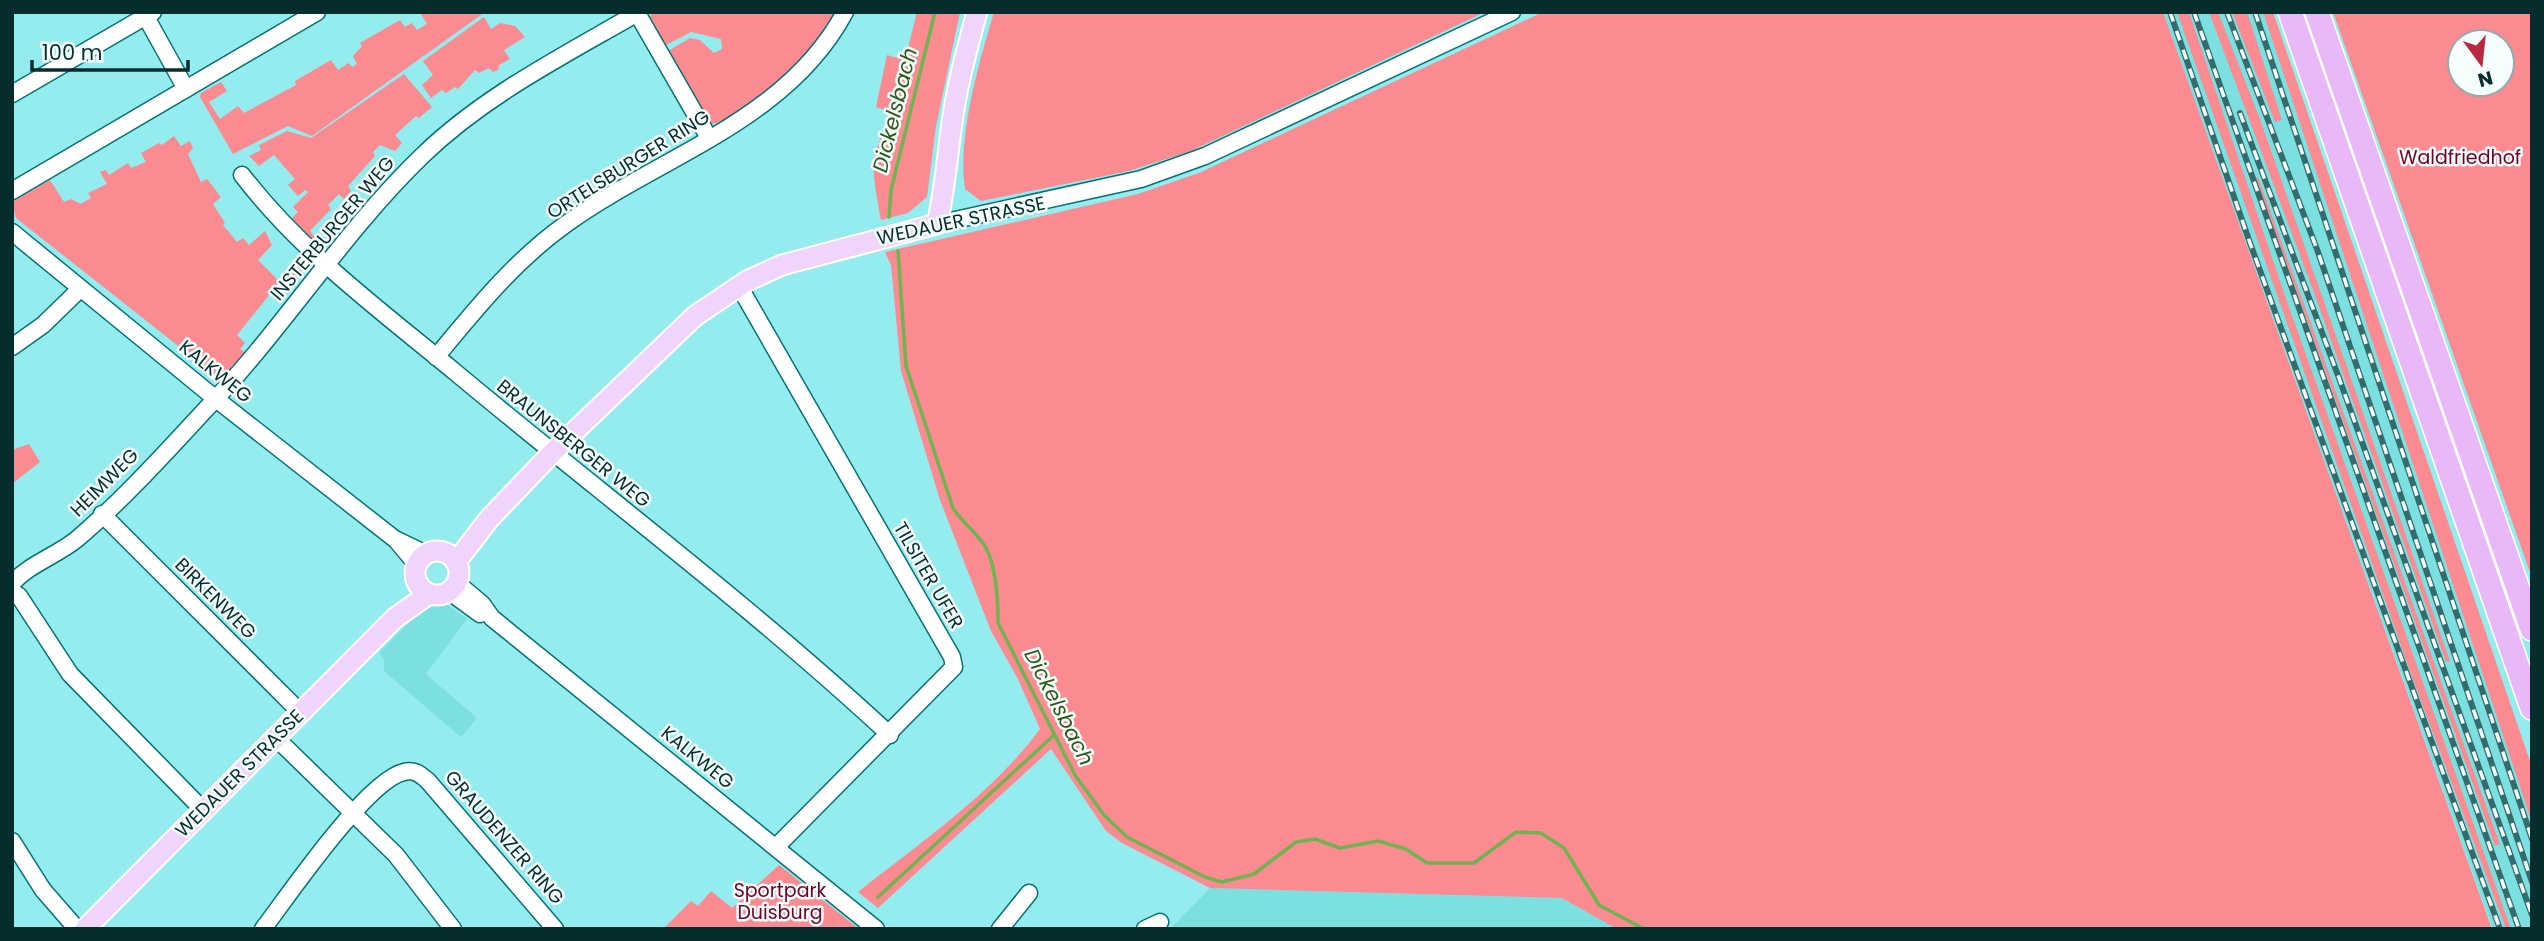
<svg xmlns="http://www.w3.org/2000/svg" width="2544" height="941" viewBox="0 0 2544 941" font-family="Poppins,sans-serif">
<rect width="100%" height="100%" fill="#94ecee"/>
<g fill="#7cdfe0">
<polygon points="2163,12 2263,12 2532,823 2532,929 2493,929"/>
<polygon points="442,601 467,619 426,674 477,718 461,737 384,671 384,659 379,653 425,606"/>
<polygon points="1210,888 1563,898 1617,929 1170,929"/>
</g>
<g fill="#fb8a91" fill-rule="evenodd">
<polygon points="425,12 485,12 312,136 288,126 233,154 200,97 201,93 221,82 227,91 209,102 220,119 238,106 244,113 296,85 295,81 331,60 338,70 349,63 352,67 357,64 353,56 362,46 360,43 400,20 405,27 412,23 417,30 427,24 421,14"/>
<path d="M653 12H838C817 48 752 120 711 124L668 51 690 38 700 40 714 53 722 49 721 39 691 32 664 46 647 22Z"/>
<path d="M917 12H960L936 126 927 197 908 213 881 220C872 166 868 164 892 112L876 107 887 55 905 60Z"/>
<path d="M994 12H1485L1191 151 1129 171 981 201 965 189C957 137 979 63 994 12Z"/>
<path d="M1543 12H2163L2492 929H1617L1562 898 1210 888 1122 843 1106 831 1051 749 878 908 858 892C921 842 992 794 1040 729L1018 679 991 631 940 500 901 371 891 265 885 252 1138 194 1199 173Z"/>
<polygon points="2177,12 2189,12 2285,296 2511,929 2506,929 2411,674"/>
<polygon points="2209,12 2218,12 2261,122 2450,661 2446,662 2313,290"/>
<polygon points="2232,12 2247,12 2282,120 2275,122"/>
<polygon points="2263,12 2273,12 2532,767 2532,823"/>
<path d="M2333 12H2532V578ZM2502 42V84H2460V42Z"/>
<polygon points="484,17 491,29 500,23 515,26 525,37 504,50 510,59 499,65 498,70 493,72 489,68 479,73 475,70 458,89 455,87 446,93 442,90 431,98 422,85 433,75 423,61"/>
<polygon points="404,74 432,107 419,118 416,116 395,135 402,143 395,151 380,145 373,152 375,156 348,186 351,191 344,199 339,194 328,205 331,209 310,231 315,237 310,242 289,221 298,212 293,207 308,192 305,190 298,196 288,185 295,179 274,155 259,166 249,156 261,150 259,145 287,131 311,138"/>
<polygon points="174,136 181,146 190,141 193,148 188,154 201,182 207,179 221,197 213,204 225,223 223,225 237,242 243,238 249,245 265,231 272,245 258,260 281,283 299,264 304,269 279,300 270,294 237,335 245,343 240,349 247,354 224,382 16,218 12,202 50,180 64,202 71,199 81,204 91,198 88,193 107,184 100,172 106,170 109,175 128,163 131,168 146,162 141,153 159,143 162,145"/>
<polygon points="2258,177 2500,844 2495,846 2256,178"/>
<polygon points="29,444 40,462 12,484 12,450"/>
<polygon points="779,865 859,929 663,929 691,901 698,906 711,891 732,908"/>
</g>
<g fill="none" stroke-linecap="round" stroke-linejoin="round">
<g stroke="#6fb451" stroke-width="3.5">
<polyline points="889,217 891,190 935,12"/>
<path d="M898 251 906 366 953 508C961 521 973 529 982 542 996 559 998 601 998 623L1075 775 1104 815 1127 837 1205 877 1222 882 1254 874 1296 842 1315 839 1340 848 1378 841 1406 849 1427 863H1474L1516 832 1541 833 1564 848 1599 905 1644 929"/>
<polyline points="878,897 1054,735"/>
</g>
<g stroke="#047375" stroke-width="19">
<g id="minor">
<polyline points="637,13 709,138"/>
<polyline points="146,17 186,89"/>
<polyline points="12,94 153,12"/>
<path d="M242 175C301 252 380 310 455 372 600 493 751 606 890 735"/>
<polyline points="12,191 317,12"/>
<polyline points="937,224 1141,179 1205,156 1512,12"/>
<polyline points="12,232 216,399 396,540 417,565"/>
<polyline points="739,286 952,657 954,667 776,847"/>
<polyline points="12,347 43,325 80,289"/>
<path d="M436 357C476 309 514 261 566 224 660 156 787 121 845 12"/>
<polyline points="102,514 300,712"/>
<polyline points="397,540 426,554"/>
<polyline points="457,583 482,604 492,618 876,929"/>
<path d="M12 584C27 565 58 555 77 539 123 500 166 452 207 408 284 328 343 232 423 155 485 95 565 55 639 12"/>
<polyline points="12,591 19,596 70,674 203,810"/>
<polyline points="450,592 480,614"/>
<polyline points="275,737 396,855 453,929"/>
<polyline points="12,841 43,890 77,929"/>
<path d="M263 929C288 896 367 780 404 772 415 769 421 775 428 781L555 929"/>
<polyline points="1000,929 1029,893"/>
<polyline points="1145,929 1160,922"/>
</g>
</g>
<g stroke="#fff" stroke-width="23">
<g id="major">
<circle cx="437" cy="573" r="22"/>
<path d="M456 562 489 519 552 453 695 316 747 281 782 265 937 224C945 190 947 157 952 123 957 85 967 49 977 12"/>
<polyline points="85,929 395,618 429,594"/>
</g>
</g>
<g stroke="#fff" stroke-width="26">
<g id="highway">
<polyline points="2290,12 2532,708"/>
<polyline points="2317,12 2532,629"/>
</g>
</g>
<use href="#minor" stroke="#fff" stroke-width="16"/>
<use href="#major" stroke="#f1d4fb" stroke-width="19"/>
<use href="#highway" stroke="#e8b8f9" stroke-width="23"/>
<g stroke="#346c6d" stroke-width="6">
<g id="rail">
<polyline points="2170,12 2250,243 2500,929"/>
<polyline points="2194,12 2519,929"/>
<polyline points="2227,12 2318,252 2532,882"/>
<polyline points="2255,12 2532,839"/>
<polyline points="2240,113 2339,378 2532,915"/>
</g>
</g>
<use href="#rail" stroke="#f5fdfd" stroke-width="3.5" stroke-dasharray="10" stroke-linecap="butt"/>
</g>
<g text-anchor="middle" stroke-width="5" stroke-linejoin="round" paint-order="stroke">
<g font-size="19" fill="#760020" stroke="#f5fdfd">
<text x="2460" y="164">Waldfriedhof</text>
<text x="780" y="897">Sportpark<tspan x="780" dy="22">Duisburg</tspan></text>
</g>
<g font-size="19" fill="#052d2e" stroke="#f5fdfd">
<text transform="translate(628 164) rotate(-32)" y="7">ORTELSBURGER RING</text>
<text transform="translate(961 220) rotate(-12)" y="7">WEDAUER STRASSE</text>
<text transform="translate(332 228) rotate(-50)" y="7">INSTERBURGER WEG</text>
<text transform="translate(216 371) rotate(39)" y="7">KALKWEG</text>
<text transform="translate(574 443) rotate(39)" y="7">BRAUNSBERGER WEG</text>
<text transform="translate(104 482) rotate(-45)" y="7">HEIMWEG</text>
<text transform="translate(929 575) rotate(60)" y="7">TILSITER UFER</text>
<text transform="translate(216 598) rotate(45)" y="7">BIRKENWEG</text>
<text transform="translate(698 757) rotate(39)" y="7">KALKWEG</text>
<text transform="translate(239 773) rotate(-45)" y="7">WEDAUER STRASSE</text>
<text transform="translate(505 837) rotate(49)" y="7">GRAUDENZER RING</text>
</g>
<g font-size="21" font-style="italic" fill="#2c5816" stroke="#f5fdfd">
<text transform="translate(895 110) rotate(-76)" y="7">Dickelsbach</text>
<text transform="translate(1059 707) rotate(63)" y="7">Dickelsbach</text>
</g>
</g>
<rect width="2544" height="941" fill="none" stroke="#052d2e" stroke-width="28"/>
<g transform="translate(2481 63) rotate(165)"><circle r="33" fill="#f5fdfd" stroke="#95aaaa" stroke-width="2"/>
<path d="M0-5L12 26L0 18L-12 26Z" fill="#ba2942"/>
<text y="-10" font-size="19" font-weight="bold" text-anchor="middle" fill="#052d2e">N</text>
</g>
<path d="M32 60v10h156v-10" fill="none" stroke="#052d2e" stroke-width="3.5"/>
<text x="42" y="60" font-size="21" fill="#052d2e" stroke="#f5fdfd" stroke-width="5" paint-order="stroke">100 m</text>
</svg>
